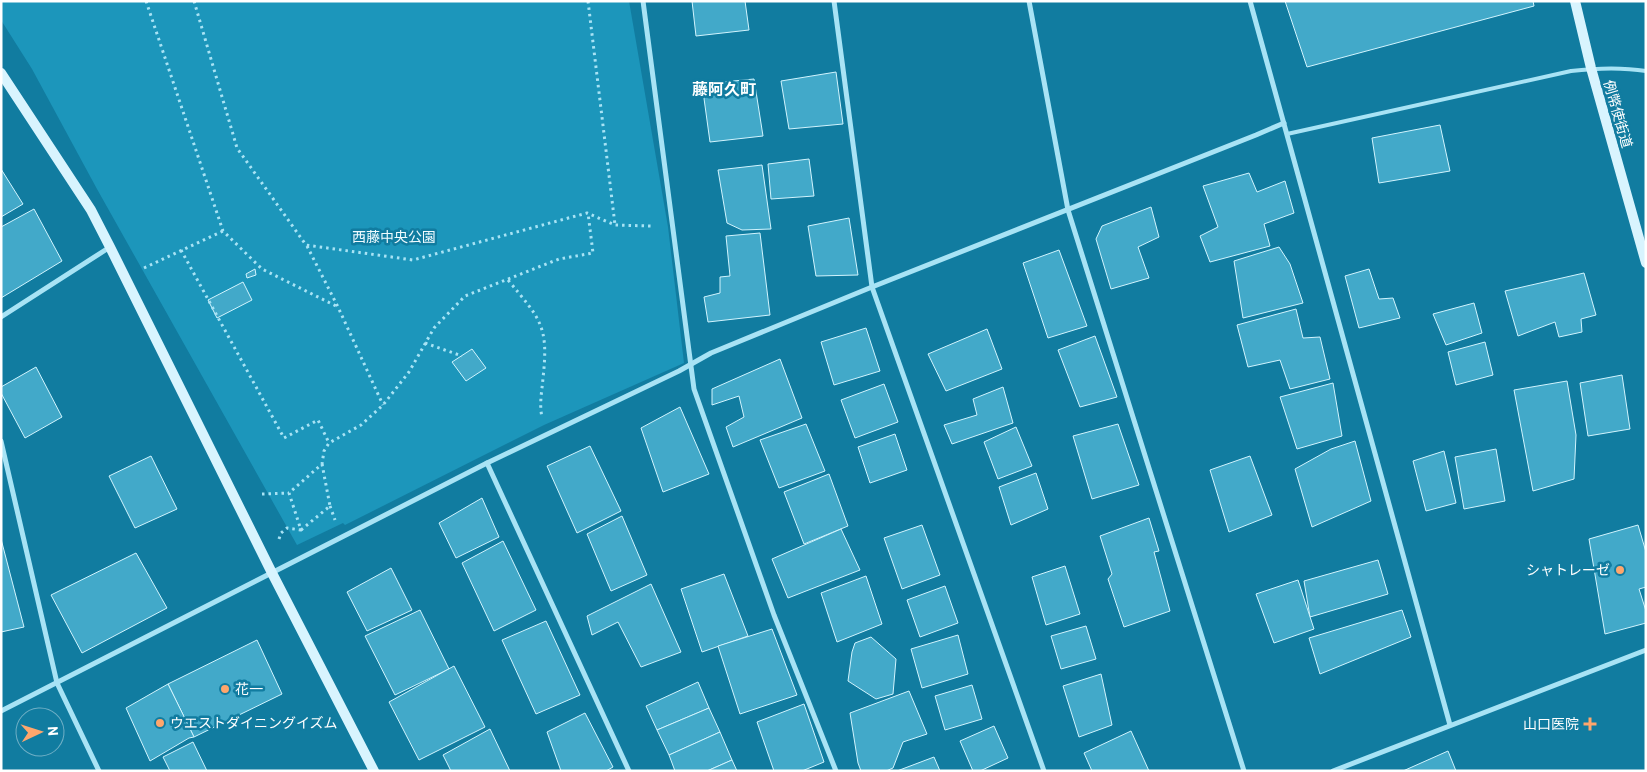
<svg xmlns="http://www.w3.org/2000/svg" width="1647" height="772" viewBox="0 0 1647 772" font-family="Barlow,'Noto Sans JP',sans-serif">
<rect width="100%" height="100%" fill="#117ca0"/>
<polygon fill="#1c96bb" points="1,1 629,1 668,227 684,363 544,425 345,525 343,523 297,545 97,189 32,69 1,20"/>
<g fill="#42a9c9" stroke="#d1f4fe">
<polygon points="692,1 745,1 749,30 696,36"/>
<polygon points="1285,1 1533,1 1534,6 1307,67"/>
<polygon points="836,72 843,124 789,129 781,81"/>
<polygon points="754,79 763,136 710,142 702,84"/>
<polygon points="1440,125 1450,171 1379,183 1372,138"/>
<polygon points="809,159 814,196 771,199 768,164"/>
<polygon points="762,165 771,229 742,230 727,223 718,170"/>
<polygon points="1,169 23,204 1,217"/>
<polygon points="1249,173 1257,192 1285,181 1294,213 1264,224 1270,246 1210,262 1200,236 1218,227 1203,186"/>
<polygon points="1151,207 1159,237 1138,247 1149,278 1111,289 1096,239 1102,226"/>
<polygon points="34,209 62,261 1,298 1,227"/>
<polygon points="849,218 858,275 816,276 808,226"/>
<polygon points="760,233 770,315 708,322 704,297 720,293 720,277 730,276 726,236"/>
<polygon points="1279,247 1290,264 1303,303 1243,318 1234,261"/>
<polygon points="1059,250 1087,326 1048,338 1023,263"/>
<polygon points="255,269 256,275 247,278 246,274"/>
<polygon points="1369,269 1379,299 1393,298 1400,318 1359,328 1345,276"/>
<polygon points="1584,273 1596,315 1581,319 1582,332 1559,337 1555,322 1518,336 1505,291"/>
<polygon points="243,282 252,300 217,318 208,300"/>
<polygon points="1474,303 1482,333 1446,345 1433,314"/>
<polygon points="1296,309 1303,338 1320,337 1330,379 1290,389 1280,360 1248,367 1237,325"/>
<polygon points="866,328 880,371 834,385 821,342"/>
<polygon points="987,329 1002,369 946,391 928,354"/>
<polygon points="1095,336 1117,397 1080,407 1058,350"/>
<polygon points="1485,342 1493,375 1456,385 1448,352"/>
<polygon points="472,349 486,368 466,381 452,362"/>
<polygon points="780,359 802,418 733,447 726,427 744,417 739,396 712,405 712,389"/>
<polygon points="36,367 62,417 25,438 1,393 1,387"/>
<polygon points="1622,375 1630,429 1588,436 1580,383"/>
<polygon points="1567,381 1576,435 1574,479 1533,491 1514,390"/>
<polygon points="1333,383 1342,436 1297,449 1280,397"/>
<polygon points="884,384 898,422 855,438 841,400"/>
<polygon points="1003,387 1013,423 952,444 944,425 977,415 973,399"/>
<polygon points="680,407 709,474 663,492 641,428"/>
<polygon points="806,424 825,471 779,488 760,440"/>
<polygon points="1118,424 1139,485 1092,499 1073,436"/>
<polygon points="1016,427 1032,466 998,479 984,442"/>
<polygon points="895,434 907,470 870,483 858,447"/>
<polygon points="1355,441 1371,501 1312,527 1295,469 1331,449"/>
<polygon points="590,446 621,511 577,533 547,466"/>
<polygon points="1496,449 1505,501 1464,509 1455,457"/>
<polygon points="1444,451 1456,503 1426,511 1413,461"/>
<polygon points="151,456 177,509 135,528 109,476"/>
<polygon points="1250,456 1272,515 1229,532 1210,470"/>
<polygon points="1036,473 1048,509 1011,525 999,487"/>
<polygon points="829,474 848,526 804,544 784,492"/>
<polygon points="482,498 499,537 456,558 439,523"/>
<polygon points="622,516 647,575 611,591 587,534"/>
<polygon points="1149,518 1159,551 1154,552 1170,611 1124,627 1108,579 1112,574 1100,536"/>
<polygon points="922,525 940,575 902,589 884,538"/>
<polygon points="1638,525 1646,552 1646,587 1639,589 1646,611 1646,623 1605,634 1589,539"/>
<polygon points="841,529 860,570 788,598 772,559"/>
<polygon points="1,539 24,627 1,632"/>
<polygon points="503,541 536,610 494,631 462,563"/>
<polygon points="136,553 167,608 82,653 51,595"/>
<polygon points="1378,560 1388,594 1310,617 1304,581"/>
<polygon points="1065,566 1080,614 1046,625 1032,577"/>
<polygon points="391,568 412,610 367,631 347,592"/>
<polygon points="724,574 748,636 702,652 681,589"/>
<polygon points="866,576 882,624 837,642 821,593"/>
<polygon points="1298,580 1314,629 1274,643 1256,594"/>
<polygon points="651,584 681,652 641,667 618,622 592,635 587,616"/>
<polygon points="945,586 958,623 920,637 907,600"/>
<polygon points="420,610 449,669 395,695 365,636"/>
<polygon points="1402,610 1411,637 1320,674 1309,638"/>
<polygon points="546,621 580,695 536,714 502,640"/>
<polygon points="1086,626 1096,659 1061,669 1051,636"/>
<polygon points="772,629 797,695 740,714 718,646"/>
<polygon points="958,635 968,674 922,688 911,649"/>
<polygon points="871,637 896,659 893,694 876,699 848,681 852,652 855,643"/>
<polygon points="257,640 282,694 194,737 168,684"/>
<polygon points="454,666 485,727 419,760 389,702"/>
<polygon points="1101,674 1112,725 1079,737 1063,686"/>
<polygon points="698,682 709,708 657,730 646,706"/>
<polygon points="168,684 194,737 189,738 150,761 126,708"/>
<polygon points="972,685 982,719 945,730 935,696"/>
<polygon points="909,691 927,734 903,742 893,768 886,771 861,771 858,763 850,713"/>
<polygon points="804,704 824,762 802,771 774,771 757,722"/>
<polygon points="709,708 720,732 669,755 657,730"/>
<polygon points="585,713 613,767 606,771 561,771 547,732"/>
<polygon points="994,726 1008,758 980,771 973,771 960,741"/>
<polygon points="490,729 510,771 451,771 443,755"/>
<polygon points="1131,731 1149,771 1092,771 1084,753"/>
<polygon points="720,732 732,760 707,771 675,771 669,755"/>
<polygon points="193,742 207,771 170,771 163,757"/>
<polygon points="1448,751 1456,771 1403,771"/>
<polygon points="934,757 940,771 897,771"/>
<polygon points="732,760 737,771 707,771"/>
</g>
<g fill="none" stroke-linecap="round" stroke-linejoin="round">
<g stroke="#a8e3f5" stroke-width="3" stroke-dasharray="2.5 4" stroke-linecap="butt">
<polyline points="146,1 223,231 262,269 338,307"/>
<polyline points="194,1 237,148 306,245 413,260 587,213 615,225 651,226"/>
<polyline points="588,1 615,225"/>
<polyline points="307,246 338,307 383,405"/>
<polyline points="181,250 284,438 318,420 329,443"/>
<polyline points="144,268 223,231"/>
<path d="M508 280C540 319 549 325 543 378 542 391 539 404 542 417"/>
<polyline points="425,343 462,356"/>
<polyline points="262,494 289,493"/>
<polyline points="330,506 335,520"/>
<polyline points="301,530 330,506 322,464"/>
<polyline points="279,539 281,533 287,528 301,530 289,493 322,464 324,451 329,443 361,425 383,405 409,372 434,328 465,296 559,259 593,253 588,213"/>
</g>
<path stroke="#a8e3f5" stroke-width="4" d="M1287 134 1571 71C1596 68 1621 67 1646 71"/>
<g stroke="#a8e3f5" stroke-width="5">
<polyline points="643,1 694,389 774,615 836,771"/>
<polyline points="834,1 872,287 1044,771"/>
<polyline points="1029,1 1068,210 1244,771"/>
<polyline points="1250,1 1450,725"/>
<polyline points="1,317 110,247"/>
<polyline points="1,441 57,683 99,771"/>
<polyline points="487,463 629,771"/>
<polyline points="1,711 487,463 679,371 711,353 872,287 1256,135 1284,123"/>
<polyline points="1333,771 1646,650"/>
</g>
<g stroke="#d8f4fe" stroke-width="10">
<polyline points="1575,1 1591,68 1646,263"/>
<polyline points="1,73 91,210 110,247 272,573 374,771"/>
</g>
</g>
<g fill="#ffa66c" stroke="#117ca0" stroke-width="2">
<circle cx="1620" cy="570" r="5"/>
<circle cx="225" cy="689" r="5"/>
<circle cx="160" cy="723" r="5"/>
<path d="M1587.5 716.5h5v5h5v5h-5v5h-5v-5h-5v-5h5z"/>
</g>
<g text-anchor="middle" stroke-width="5" stroke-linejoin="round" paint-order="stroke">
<g font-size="14" fill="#fff" stroke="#117ca0">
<text transform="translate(1618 114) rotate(74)" y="5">例幣使街道</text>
</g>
<g font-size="14" fill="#effbff" stroke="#117ca0">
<text x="394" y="242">西藤中央公園</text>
</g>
<g font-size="14" fill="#fff" stroke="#117ca0" text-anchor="end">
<text x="1610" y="575">シャトレーゼ</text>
<text x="235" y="694" text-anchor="start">花一</text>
<text x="170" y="728" text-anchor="start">ウエストダイニングイズム</text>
<text x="1579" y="729">山口医院</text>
</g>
<g font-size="16" font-weight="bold" fill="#fff" stroke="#117ca0">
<text x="724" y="95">藤阿久町</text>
</g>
</g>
<rect width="1647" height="772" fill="none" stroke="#ffffff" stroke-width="5"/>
<g transform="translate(40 732) rotate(86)"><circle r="24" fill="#117ca0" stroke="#70b0c6"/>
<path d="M0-4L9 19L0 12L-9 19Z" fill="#ffa66c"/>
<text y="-8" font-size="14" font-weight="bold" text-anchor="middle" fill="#ffffff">N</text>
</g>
</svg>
